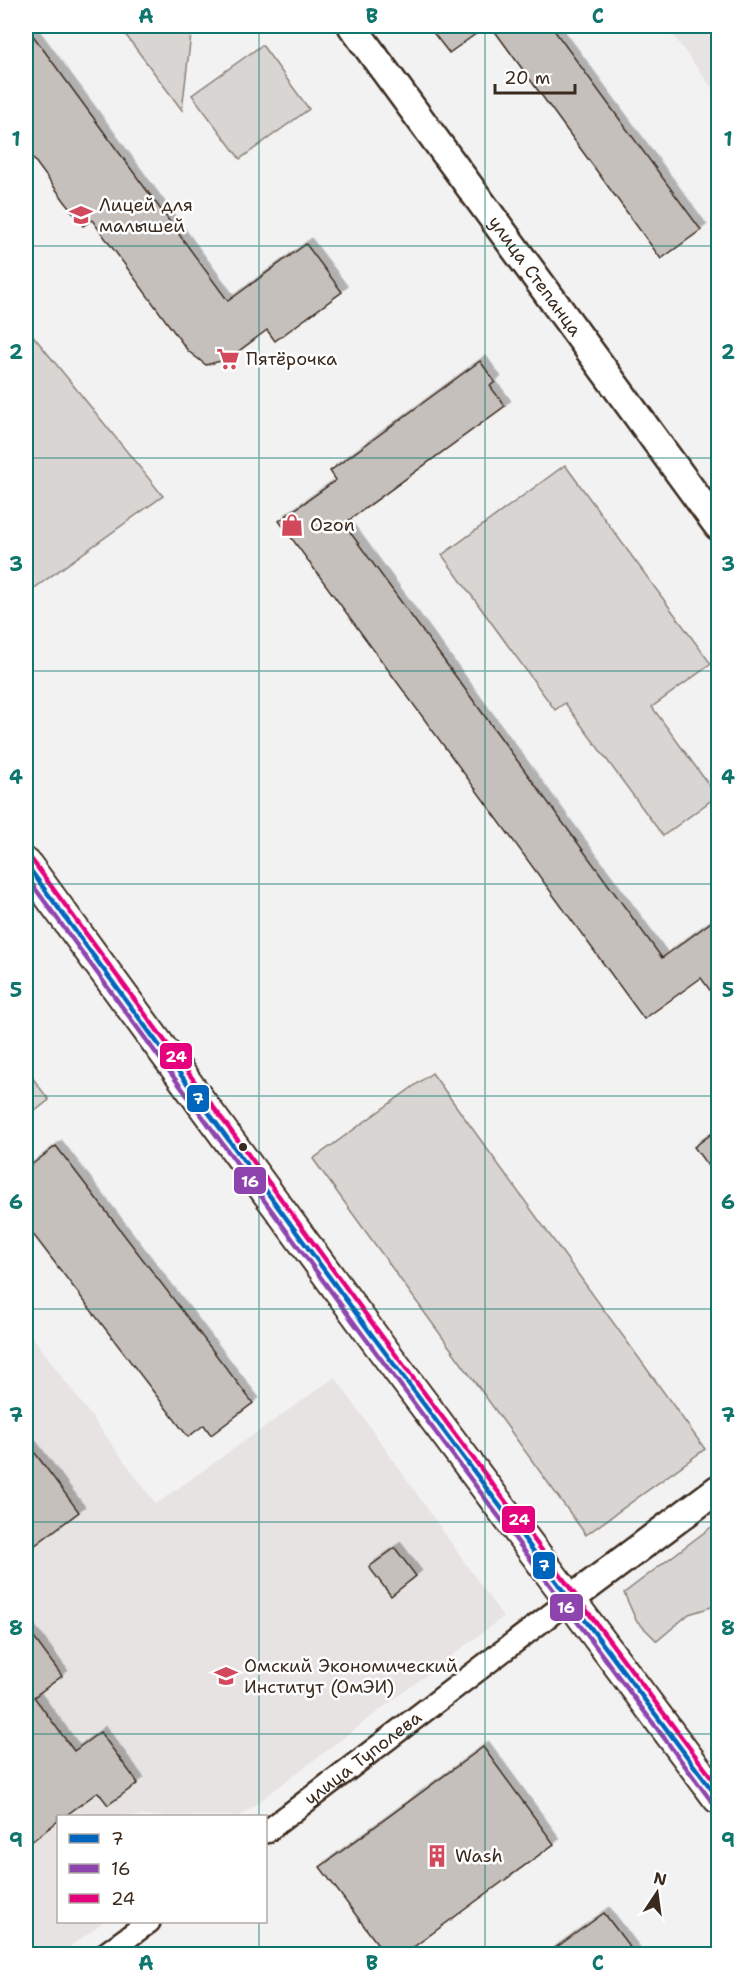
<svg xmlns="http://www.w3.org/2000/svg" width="744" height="1980" viewBox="0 0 744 1980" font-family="'Shantell Sans',sans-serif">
<defs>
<filter id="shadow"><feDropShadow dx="5.5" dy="-5.5" stdDeviation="0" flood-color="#0004"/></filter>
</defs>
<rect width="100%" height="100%" fill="#f3f2f2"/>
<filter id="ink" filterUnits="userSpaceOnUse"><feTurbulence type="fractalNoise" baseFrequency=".0167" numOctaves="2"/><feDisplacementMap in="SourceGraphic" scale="12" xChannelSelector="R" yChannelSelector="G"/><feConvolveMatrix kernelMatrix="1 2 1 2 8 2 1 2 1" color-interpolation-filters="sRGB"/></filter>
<g filter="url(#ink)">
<g fill="#e6e3e2">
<polygon points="666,26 718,26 718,97 704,77"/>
<polygon points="26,1328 156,1504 335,1377 503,1617 240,1816 58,1816 58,1922 103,1922 60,1954 26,1954"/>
</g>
<g fill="#d8d5d2" stroke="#8a8078" stroke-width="1.5">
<polygon points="119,26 192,26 182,110"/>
<polygon points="262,45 309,109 240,159 192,95"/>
<polygon points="26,327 163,496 26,594"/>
<polygon points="565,465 711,664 652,707 717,796 663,836 565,703 555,710 442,555"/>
<polygon points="26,1069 49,1100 26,1118"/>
<polygon points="432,1073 705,1449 586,1535 313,1159"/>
<polygon points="718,1522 718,1605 689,1614 657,1641 636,1620 624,1593"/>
<polygon points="717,1665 718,1665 718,1727 714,1721"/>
</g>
<g fill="#c6c0bd" stroke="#3b2a1e" stroke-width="1.5" filter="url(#shadow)">
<polygon points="26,26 228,301 306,244 342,292 275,341 267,330 228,359 206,365 188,351 92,220 83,226 26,149"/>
<polygon points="428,26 487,26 449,53"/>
<polygon points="491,26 551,26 701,230 661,259"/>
<polygon points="480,361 495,382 490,386 505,406 344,524 662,958 718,917 718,1001 701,978 644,1019 279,521 336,480 330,471"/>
<polygon points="718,1129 718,1180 694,1147"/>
<polygon points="56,1146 253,1403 211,1435 204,1425 188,1437 26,1225 26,1169"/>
<polygon points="26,1441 79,1512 26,1552"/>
<polygon points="395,1548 416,1576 391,1596 369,1567"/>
<polygon points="26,1627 62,1676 34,1697 74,1751 100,1732 138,1783 108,1805 98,1792 65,1816 58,1816 58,1821 26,1846"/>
<polygon points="483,1747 554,1844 404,1954 385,1954 320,1867"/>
<polygon points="604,1913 635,1954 547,1954"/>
</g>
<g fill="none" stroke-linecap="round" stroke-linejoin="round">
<g stroke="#3b2a1e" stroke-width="26">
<g id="minor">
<path id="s1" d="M266 1832 571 1599"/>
<polyline points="105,1954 149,1922"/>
</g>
</g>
<g stroke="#3b2a1e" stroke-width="32">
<g id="tertiary">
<path id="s2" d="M352 26 718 526"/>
<polyline points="571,1599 718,1489"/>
</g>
</g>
<g stroke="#3b2a1e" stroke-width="34">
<polyline id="secondary" points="26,864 369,1331 718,1798"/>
</g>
<use href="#minor" stroke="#fff" stroke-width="21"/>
<use href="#tertiary" stroke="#fff" stroke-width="27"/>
<use href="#secondary" stroke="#fff" stroke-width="30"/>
<g stroke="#fff" stroke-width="9">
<polyline id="bus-1" points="26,864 369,1331 718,1798"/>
</g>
<g stroke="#fff" stroke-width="9">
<polyline id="bus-2" points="26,876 363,1335 712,1802"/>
</g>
<g stroke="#fff" stroke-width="9">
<polyline id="bus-3" points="32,860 375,1327 718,1786"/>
</g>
<use href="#bus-1" stroke="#0065bd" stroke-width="4.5"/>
<use href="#bus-2" stroke="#8e44ad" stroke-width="4.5"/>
<use href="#bus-3" stroke="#e5007d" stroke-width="4.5"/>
</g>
</g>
<path fill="none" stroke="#0f766e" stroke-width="1.5" stroke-opacity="0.55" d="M259 26V1816M485 26V1954M26 246H718M26 458H718M26 671H718M26 884H718M26 1096H718M26 1309H718M26 1522H718M26 1734H718M259 1922V1954"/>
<defs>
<g id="school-bare" transform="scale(1.8)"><path d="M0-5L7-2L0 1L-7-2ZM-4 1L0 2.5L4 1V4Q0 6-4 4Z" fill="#d1495b" stroke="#fff" stroke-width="2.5" paint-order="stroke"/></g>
<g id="supermarket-bare" transform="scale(1.8)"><path d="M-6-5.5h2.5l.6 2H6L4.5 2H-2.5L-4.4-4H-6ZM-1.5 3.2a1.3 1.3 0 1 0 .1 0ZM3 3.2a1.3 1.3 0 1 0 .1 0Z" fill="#d1495b" stroke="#fff" stroke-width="2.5" paint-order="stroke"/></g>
<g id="shop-bare" transform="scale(1.8)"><path d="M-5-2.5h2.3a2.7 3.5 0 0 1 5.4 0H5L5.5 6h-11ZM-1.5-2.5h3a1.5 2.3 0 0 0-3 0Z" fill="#d1495b" stroke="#fff" stroke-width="2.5" paint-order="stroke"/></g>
<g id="university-bare" transform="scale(1.8)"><path d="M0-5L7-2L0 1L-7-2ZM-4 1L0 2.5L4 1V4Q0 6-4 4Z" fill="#d1495b" stroke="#fff" stroke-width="2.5" paint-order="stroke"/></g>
<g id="building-bare" transform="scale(1.8)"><path d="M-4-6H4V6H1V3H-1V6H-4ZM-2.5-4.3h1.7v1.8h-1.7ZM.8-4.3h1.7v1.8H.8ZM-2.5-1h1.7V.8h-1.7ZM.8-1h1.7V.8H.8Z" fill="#d1495b" stroke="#fff" stroke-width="2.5" paint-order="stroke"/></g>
</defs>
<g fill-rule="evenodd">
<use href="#school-bare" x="81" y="215"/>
<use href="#supermarket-bare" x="228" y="359"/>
<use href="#shop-bare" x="292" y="525"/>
<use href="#university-bare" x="226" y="1676"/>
<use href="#building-bare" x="437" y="1856"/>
</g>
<circle fill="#3b2a1e" stroke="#fff" stroke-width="2" cx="243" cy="1147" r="5"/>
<g text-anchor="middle" stroke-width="5" stroke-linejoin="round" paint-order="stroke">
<g font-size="18" fill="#3b2a1e" stroke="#fff" text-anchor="start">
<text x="99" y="211">Лицей для<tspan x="99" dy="21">малышей</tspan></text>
<text x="246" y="365">Пятёрочка</text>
<text x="310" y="531">Ozon</text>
<text x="244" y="1672">Омский Экономический<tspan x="244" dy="21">Институт (ОмЭИ)</tspan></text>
<text x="455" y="1862">Wash</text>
</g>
<g font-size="18" fill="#3b2a1e" stroke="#fff">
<text dy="6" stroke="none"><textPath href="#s2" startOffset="310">улица Степанца</textPath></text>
<text dy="6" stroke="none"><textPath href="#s1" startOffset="122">улица Туполева</textPath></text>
</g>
</g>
<g stroke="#fff" stroke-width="2">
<rect x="159" y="1042" width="34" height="28" rx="6" fill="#e5007d"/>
<rect x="186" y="1084" width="24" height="29" rx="6" fill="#0065bd"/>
<rect x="233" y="1166" width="34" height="29" rx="6" fill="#8e44ad"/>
<rect x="501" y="1505" width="35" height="29" rx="6" fill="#e5007d"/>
<rect x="532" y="1551" width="24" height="29" rx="6" fill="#0065bd"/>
<rect x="549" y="1593" width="35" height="29" rx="6" fill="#8e44ad"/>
</g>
<g font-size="16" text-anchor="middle" font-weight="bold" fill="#fff">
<text x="176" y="1062">24</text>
<text x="198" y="1104">7</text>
<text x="250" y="1187">16</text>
<text x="519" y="1525">24</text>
<text x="544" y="1571">7</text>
<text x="566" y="1613">16</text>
</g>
<rect width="744" height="1980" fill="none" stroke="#fff" stroke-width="66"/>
<rect x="57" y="1815" width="210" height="108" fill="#ffffff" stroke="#b1aaa5" stroke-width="1.5"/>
<rect x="69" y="1834" width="30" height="9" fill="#0065bd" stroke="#b1aaa5" stroke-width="1.5"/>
<text x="111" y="1845" font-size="18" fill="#3b2a1e">7</text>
<rect x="69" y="1864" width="30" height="9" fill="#8e44ad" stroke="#b1aaa5" stroke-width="1.5"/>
<text x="111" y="1875" font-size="18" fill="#3b2a1e">16</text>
<rect x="69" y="1894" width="30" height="9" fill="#e5007d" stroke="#b1aaa5" stroke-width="1.5"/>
<text x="111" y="1905" font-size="18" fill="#3b2a1e">24</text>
<g transform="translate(657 1893) rotate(13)" stroke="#ffffff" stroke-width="4.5" paint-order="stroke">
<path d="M0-4.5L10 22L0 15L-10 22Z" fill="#3b2a1e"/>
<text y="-9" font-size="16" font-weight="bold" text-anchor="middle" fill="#3b2a1e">N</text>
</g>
<path d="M495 84v9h80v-9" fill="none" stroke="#3b2a1e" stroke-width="3"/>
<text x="504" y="84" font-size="18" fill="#3b2a1e" stroke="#ffffff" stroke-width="4.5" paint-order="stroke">20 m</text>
<rect x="33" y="33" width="678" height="1914" fill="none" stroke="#0f766e" stroke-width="2"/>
<g font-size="20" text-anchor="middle" font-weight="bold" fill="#0f766e">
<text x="146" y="23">A</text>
<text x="372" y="23">B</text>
<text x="598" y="23">C</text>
<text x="16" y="146">1</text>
<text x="728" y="146">1</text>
<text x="16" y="359">2</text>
<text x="728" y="359">2</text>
<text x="16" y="571">3</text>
<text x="728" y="571">3</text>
<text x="16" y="784">4</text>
<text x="728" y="784">4</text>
<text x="16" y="997">5</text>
<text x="728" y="997">5</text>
<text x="16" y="1209">6</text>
<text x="728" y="1209">6</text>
<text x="16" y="1422">7</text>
<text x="728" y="1422">7</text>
<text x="16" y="1635">8</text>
<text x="728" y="1635">8</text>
<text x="16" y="1847">9</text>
<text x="728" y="1847">9</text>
<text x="146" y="1970">A</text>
<text x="372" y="1970">B</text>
<text x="598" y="1970">C</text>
</g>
</svg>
